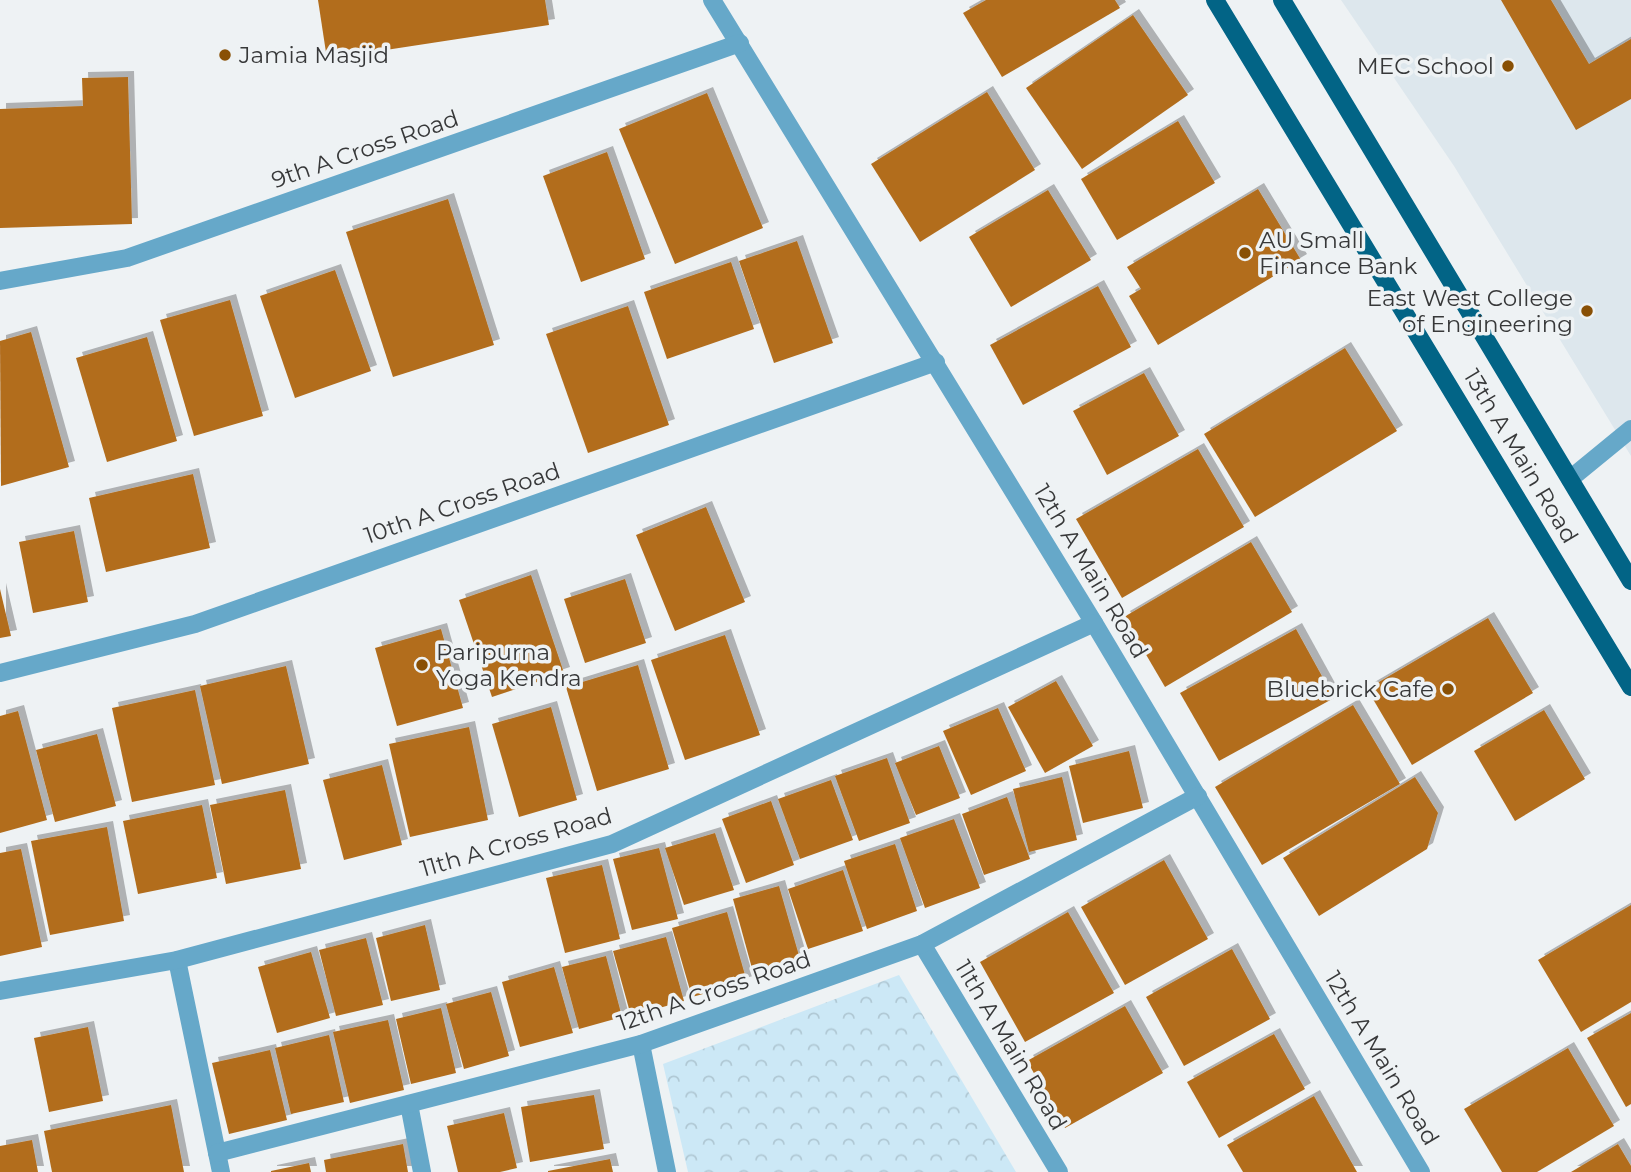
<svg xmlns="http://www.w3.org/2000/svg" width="1631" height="1172" viewBox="0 0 1631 1172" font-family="Montserrat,sans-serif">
<defs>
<pattern id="park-crowns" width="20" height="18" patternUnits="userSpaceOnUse" patternTransform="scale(1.75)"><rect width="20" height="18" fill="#cce8f6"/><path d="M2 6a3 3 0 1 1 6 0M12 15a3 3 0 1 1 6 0" fill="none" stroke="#b0c8d4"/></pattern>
<filter id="shadow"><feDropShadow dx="6" dy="-6" stdDeviation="0" flood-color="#0004"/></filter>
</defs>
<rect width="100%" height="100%" fill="#eef2f4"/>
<polygon fill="#dde7ed" points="1341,0 1631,0 1631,456 1454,166"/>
<polygon fill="url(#park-crowns)" points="899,975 1016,1172 688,1172 663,1064"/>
<g fill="#b26d1d" filter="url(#shadow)">
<polygon points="318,0 545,0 549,25 327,59"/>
<polygon points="986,0 1115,0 1120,8 1002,77 963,13"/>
<polygon points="1501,0 1551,0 1589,64 1631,39 1631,99 1576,130"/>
<polygon points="1133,15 1188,95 1082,169 1026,88"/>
<polygon points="128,77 132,224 0,228 0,109 83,106 82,78"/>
<polygon points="987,92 1035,170 920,242 871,164"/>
<polygon points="707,93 763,228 675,264 619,129"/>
<polygon points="1178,121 1215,183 1117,240 1081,179"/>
<polygon points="607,152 645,259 581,282 543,176"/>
<polygon points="1258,189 1301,260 1158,345 1129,296 1141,289 1127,267"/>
<polygon points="1048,190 1091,260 1011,307 969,237"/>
<polygon points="448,199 494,345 393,377 346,232"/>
<polygon points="797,241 833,343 774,363 739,261"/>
<polygon points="731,262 754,329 667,359 644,292"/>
<polygon points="335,270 371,371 295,398 260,296"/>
<polygon points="1098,286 1131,347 1023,405 990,345"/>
<polygon points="230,300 263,416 194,436 160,320"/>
<polygon points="628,306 669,425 588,453 546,334"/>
<polygon points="31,332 69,467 1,486 0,341"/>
<polygon points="147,337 177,441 107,462 76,358"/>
<polygon points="1345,348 1397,431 1255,517 1204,434"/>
<polygon points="1144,373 1179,436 1107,475 1073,411"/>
<polygon points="1198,449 1244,527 1122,598 1076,519"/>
<polygon points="193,474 210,548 106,572 89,498"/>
<polygon points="706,507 745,602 675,631 636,535"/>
<polygon points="74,531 88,602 33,613 19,542"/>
<polygon points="1251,542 1292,612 1165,687 1124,617"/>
<polygon points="531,575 564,673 492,697 459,600"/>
<polygon points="625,579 646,643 585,663 564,599"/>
<polygon points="0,589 11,636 0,638"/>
<polygon points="1488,618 1533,693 1412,765 1367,689"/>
<polygon points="441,629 463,708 397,726 375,648"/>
<polygon points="1296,629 1334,698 1219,761 1180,693"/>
<polygon points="725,635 760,735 685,760 651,660"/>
<polygon points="638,665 669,769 597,791 566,687"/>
<polygon points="286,666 309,764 222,784 200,686"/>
<polygon points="1056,681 1093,746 1045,773 1008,707"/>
<polygon points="195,690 215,785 132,802 112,708"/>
<polygon points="1353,705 1400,784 1262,865 1215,787"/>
<polygon points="551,707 577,800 519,817 492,724"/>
<polygon points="998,708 1026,771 971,795 943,731"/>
<polygon points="1544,710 1585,779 1515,821 1474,751"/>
<polygon points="18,711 47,820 0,833 0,716"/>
<polygon points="469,727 488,820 410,837 389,744"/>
<polygon points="97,734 116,806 55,822 36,750"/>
<polygon points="939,746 960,798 916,815 895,763"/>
<polygon points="1129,751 1143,808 1083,823 1069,766"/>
<polygon points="887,758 910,823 859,841 835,776"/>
<polygon points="382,765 402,845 344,860 323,780"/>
<polygon points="1062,777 1077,840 1029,852 1013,789"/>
<polygon points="1415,777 1438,813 1427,849 1319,916 1283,858"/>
<polygon points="831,780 853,840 800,859 778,799"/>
<polygon points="285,790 301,869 226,884 210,805"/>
<polygon points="1007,797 1030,859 984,875 962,814"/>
<polygon points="771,801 794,865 746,883 722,819"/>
<polygon points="202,805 217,878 138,894 123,821"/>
<polygon points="954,819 980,888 925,908 900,838"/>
<polygon points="107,827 124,921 50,935 31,841"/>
<polygon points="715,833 734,890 684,905 665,848"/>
<polygon points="895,844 917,911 867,929 844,861"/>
<polygon points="659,848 678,919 632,930 613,859"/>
<polygon points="21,849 42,947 0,956 0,853"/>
<polygon points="1164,860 1208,939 1125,985 1081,907"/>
<polygon points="602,865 620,939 565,953 546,878"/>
<polygon points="843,870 863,931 808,949 788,889"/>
<polygon points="779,886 800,959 753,972 733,899"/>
<polygon points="1631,905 1631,1002 1581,1032 1538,960"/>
<polygon points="727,912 747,982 692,997 672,928"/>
<polygon points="1068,912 1114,993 1025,1042 980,962"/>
<polygon points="425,925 440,990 391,1001 376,938"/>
<polygon points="666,937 684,1001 631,1016 613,951"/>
<polygon points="366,938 383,1005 336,1016 319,950"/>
<polygon points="1232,949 1270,1019 1184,1066 1146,997"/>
<polygon points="311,952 330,1018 277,1033 258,967"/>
<polygon points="606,956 622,1017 579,1029 562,967"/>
<polygon points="554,967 573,1033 520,1047 502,982"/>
<polygon points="491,992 509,1056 464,1069 446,1004"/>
<polygon points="1125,1006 1163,1073 1065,1128 1027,1061"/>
<polygon points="441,1008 456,1073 411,1084 396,1019"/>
<polygon points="1631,1013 1631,1104 1626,1107 1587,1038"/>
<polygon points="388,1020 404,1090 350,1103 333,1032"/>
<polygon points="88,1027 103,1101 49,1112 34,1038"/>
<polygon points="1274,1034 1305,1089 1219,1138 1187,1082"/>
<polygon points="329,1035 344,1102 291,1114 275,1048"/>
<polygon points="1568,1048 1614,1126 1537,1172 1502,1172 1464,1109"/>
<polygon points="270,1050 287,1120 229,1134 212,1063"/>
<polygon points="594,1095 604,1149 530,1162 521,1107"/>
<polygon points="1314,1096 1357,1172 1243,1172 1227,1145"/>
<polygon points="171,1105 184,1172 52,1172 44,1131"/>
<polygon points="504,1113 517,1168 500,1172 458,1172 447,1126"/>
<polygon points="32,1140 38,1172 0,1172 0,1146"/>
<polygon points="403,1144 408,1172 326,1172 324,1160"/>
<polygon points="1618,1144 1631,1166 1631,1172 1571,1172"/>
<polygon points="610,1159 613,1172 548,1172 548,1171"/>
<polygon points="309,1163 311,1172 271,1172 271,1171"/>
</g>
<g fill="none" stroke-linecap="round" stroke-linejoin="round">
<g stroke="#66a8c9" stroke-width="18">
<polyline points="712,0 1094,623 1421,1172"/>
<polyline points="0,281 127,258 740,43"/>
<polyline points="1570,479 1631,429"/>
<polyline points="0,673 195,624 936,362"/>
<polyline points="922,944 1059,1172"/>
<polyline points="177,960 221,1172"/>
<polyline points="0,991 177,960 612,844 1094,623"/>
<polyline points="641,1044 667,1172"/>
<polyline points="409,1104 422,1172"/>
<polyline points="217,1153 641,1044 922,944 1198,796"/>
</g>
<g stroke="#026486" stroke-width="18">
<polyline points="1215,0 1631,687"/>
<polyline points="1282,0 1631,581"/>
</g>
</g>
<g fill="#895005" stroke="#eef2f4" stroke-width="2.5">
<circle cx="225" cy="55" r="7"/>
<circle cx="1508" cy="66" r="7"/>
<circle cx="1245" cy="253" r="7"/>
<circle cx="1587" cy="311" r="7"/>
<circle cx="422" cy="665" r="7"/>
<circle cx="1448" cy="689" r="7"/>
</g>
<g text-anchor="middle" stroke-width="7" stroke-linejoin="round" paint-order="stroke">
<g font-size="23" fill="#373839" stroke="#eef2f4" text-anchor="start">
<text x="239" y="63">Jamia Masjid</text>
<text x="1494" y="74" text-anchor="end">MEC School</text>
<text x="1259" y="248">AU Small<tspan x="1259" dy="26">Finance Bank</tspan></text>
<text x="1573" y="306" text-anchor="end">East West College<tspan x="1573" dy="26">of Engineering</tspan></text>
<text x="436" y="660">Paripurna<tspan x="436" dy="26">Yoga Kendra</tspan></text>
<text x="1434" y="697" text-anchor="end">Bluebrick Cafe</text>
</g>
<g font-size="23" fill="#373839" stroke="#eef2f4">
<text transform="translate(365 149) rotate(-19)" y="8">9th A Cross Road</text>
<text transform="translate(1521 456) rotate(59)" y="8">13th A Main Road</text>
<text transform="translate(462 503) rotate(-19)" y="8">10th A Cross Road</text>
<text transform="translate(1091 571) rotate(59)" y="8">12th A Main Road</text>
<text transform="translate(516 842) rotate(-16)" y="8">11th A Cross Road</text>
<text transform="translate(714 991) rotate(-19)" y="8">12th A Cross Road</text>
<text transform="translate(1011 1045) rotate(59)" y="8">11th A Main Road</text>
<text transform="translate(1382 1058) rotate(59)" y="8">12th A Main Road</text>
</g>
</g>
</svg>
